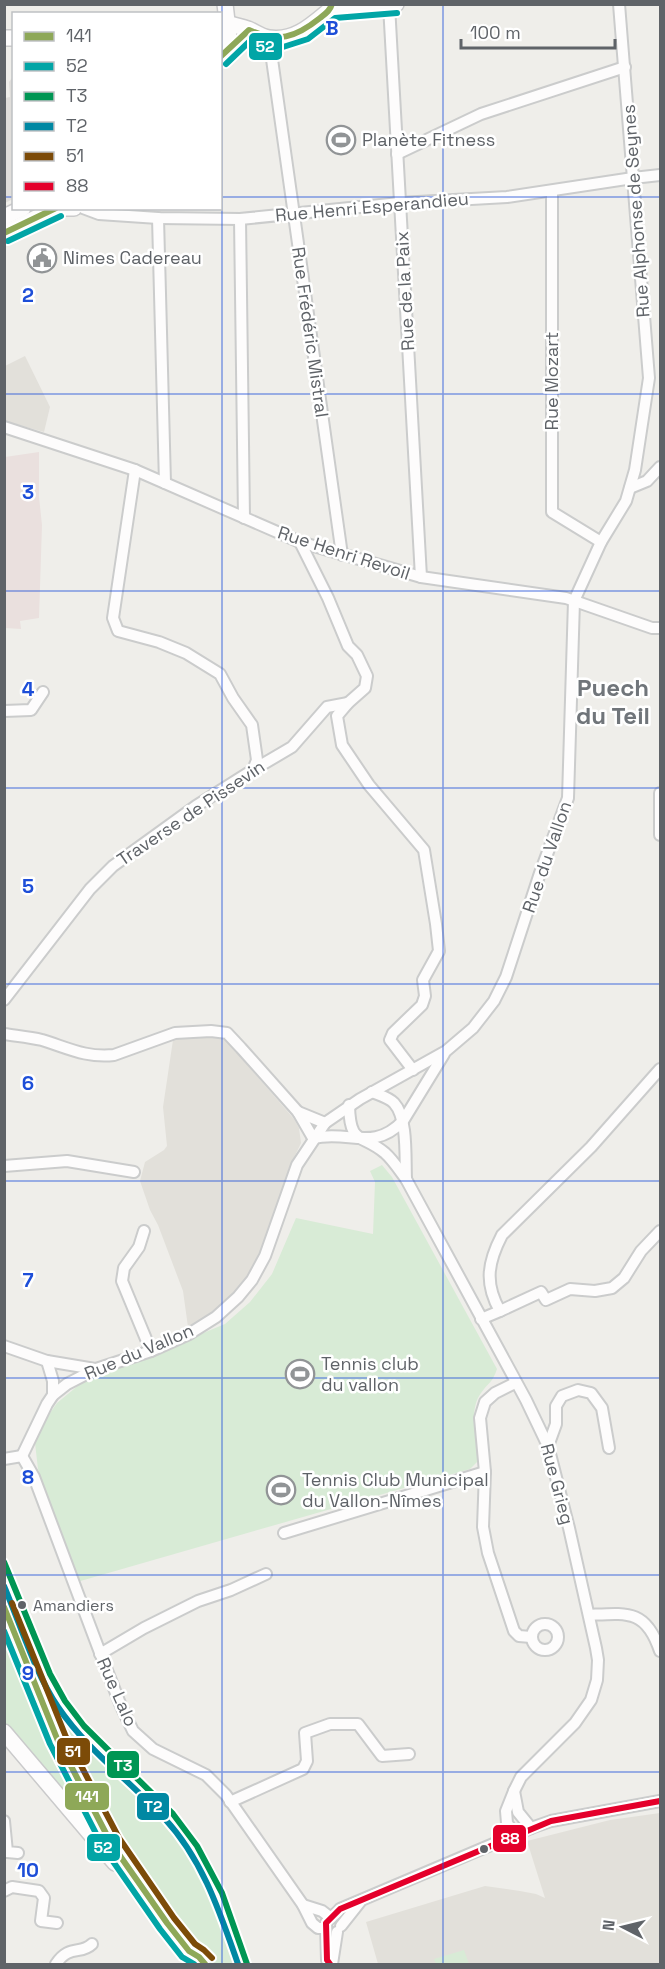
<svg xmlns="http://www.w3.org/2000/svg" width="665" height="1969" viewBox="0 0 665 1969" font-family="'Space Grotesk',sans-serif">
<rect width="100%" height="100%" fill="#efeeea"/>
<polygon fill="#dfddda" points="12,78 13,78 13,199 5,203 5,98 10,97 9,82"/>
<g fill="#e2e0da">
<polygon points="25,356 50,407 44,432 5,421 5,366"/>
<polygon points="200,1036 215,1037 225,1040 237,1053 294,1119 299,1128 301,1143 289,1168 261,1254 248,1277 231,1298 213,1313 188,1327 183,1291 158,1225 150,1210 140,1181 145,1162 164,1150 167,1146 163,1107 173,1040"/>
<polygon points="660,1813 660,1964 378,1964 366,1922 485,1886 520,1891 536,1894 545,1898 527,1841 610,1820"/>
</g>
<polygon fill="#eae0de" points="39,452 39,497 42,525 39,618 20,621 21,629 5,628 5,457"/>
<g fill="#d8ebd6">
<path d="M382 1165 392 1177 497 1369C493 1382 488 1383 481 1393 468 1410 477 1440 479 1460L470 1469 77 1582 38 1469 35 1443 43 1423 57 1403 80 1384 225 1324 250 1302 272 1274 296 1218 373 1234 375 1182 370 1171Z"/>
<polygon points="4,1631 68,1788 61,1791 5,1724"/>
<path d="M61 1703C68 1712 74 1724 82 1733 112 1766 148 1793 175 1828 209 1872 223 1913 240 1964H210L169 1918 115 1838 82 1778 53 1706Z"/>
<polygon points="464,1950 469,1964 436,1964 434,1959"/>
</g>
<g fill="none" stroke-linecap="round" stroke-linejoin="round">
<g stroke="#cbcccc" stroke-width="14">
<g id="street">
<polyline points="389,5 421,577"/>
<polyline points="269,38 342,555"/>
<polyline points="397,154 481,114 625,67"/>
<polyline points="552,191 552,512 601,542"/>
<polyline points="83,208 99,214 158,218 240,219 400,203 507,197 633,178 660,175"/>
<polyline points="158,218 165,483"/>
<polyline points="240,219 244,518"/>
<polyline points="4,427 135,470 300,542 421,577 566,598 652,628 660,628"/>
<polyline points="135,470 113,618 118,631 159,642 186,653 220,674 233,698 252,725 257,760 253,770"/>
<polyline points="630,488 647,481 660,467"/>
<polyline points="300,542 328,598 348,646 357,655 367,676 365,688 348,703 337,716 342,745 369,785 424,850 436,924 439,951 423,980 425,996 422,1005 393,1033 390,1040 413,1070"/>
<polyline points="4,711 31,710 43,692"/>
<polyline points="660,793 660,835"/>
<polyline points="4,1000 90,889 113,866 196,806 253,770 292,747 327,707 348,703"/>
<path d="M4 1034C17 1036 30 1037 42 1040 68 1048 86 1058 114 1055L175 1033 211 1031 227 1033 241 1048 298 1112 313 1138"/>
<path d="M372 1092C379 1095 388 1097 394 1103 408 1118 405 1158 406 1179"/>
<path d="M349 1105C350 1146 361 1133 385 1153 393 1160 400 1171 406 1179L526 1400 548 1446 569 1528 596 1648 598 1660 597 1680 591 1700 575 1723 521 1777 514 1791 506 1811 507 1823 515 1835"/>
<polyline points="298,1112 325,1123"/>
<path d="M313 1138C350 1130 373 1152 403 1121L444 1054"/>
<polyline points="4,1166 67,1161 134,1172"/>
<polyline points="144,1231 139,1247 124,1268 122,1281 151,1351"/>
<polyline points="500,1311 541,1292 546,1300 570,1289 595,1291 612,1288 624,1278 641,1251 660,1231"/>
<path d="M481 1319 500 1311C484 1283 488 1262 502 1235L591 1147 660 1069"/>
<polyline points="4,1346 47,1361 95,1369"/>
<polyline points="47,1361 53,1381 53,1395"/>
<polyline points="515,1383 495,1393 485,1402 480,1418 485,1472 483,1527 488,1553 514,1631 519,1636 531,1637"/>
<polyline points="548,1446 556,1424 556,1406 562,1396 578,1390 591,1393 602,1408 609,1448"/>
<polyline points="22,1456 47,1404 53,1395 67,1384 96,1369 151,1351 189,1334 216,1317 238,1297 252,1280 265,1256 297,1165 325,1123 360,1099 446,1051 473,1028 494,1001 506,977 540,873 568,798 574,601 601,542 626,501 635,470 649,378 619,4"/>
<polyline points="22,1456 34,1477 99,1650 121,1706 133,1731 153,1749 206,1775 226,1795 303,1905 312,1923 318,1928 325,1928"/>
<polyline points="4,1459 22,1456"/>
<polyline points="284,1533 485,1472"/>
<path d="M589 1615C627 1613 646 1609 660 1651"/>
<circle cx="545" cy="1637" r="13"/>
<polyline points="100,1654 144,1628 198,1601 231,1590 266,1574"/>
<polyline points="514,1791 518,1812 531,1828"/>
<polyline points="230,1802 303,1769 307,1761 305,1733 330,1724 358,1724 382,1756 409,1754"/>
<polyline points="4,1821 7,1852 18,1853"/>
<polyline points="4,1891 12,1887 39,1891 44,1898 41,1921 57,1923"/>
<polyline points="303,1905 322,1911 331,1918"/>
<polyline points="341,1926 360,1902"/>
<path d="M56 1964C69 1944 81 1955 92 1944"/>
<path d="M330 1964 327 1960 326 1923C328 1918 336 1915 340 1909L531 1828 551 1821 660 1801"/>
<polyline points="332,1964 337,1932"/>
</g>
</g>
<g stroke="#cacacb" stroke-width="18">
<g id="secondary">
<polyline points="225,4 230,47"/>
<polyline points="331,9 396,4"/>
<path d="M220 22C229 24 239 26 248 29 255 32 261 37 269 38 295 42 313 24 331 9L332 4"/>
<polyline points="4,38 14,38"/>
<polyline points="64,208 74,208"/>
<polyline points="4,217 23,208"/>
<polyline points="4,233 57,208"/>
<polyline points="4,1606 58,1741 111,1843 167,1923 189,1951 195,1964"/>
<polyline points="4,1732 115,1863"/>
</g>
</g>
<use href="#street" stroke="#fdfcfc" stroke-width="10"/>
<use href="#secondary" stroke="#fdfcfc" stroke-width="15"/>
<g stroke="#fff" stroke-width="10">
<g id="bus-1">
<path d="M220 57 249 30C278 43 295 38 320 18 325 14 330 11 332 4"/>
<polyline points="4,233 56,208"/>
<polyline points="4,1607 58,1741 111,1843 167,1923 189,1951 199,1957 205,1964"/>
</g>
</g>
<g stroke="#fff" stroke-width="10">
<g id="bus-2">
<polyline points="226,64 251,40 267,47 283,47 308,39 335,18 397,13"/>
<polyline points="8,241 61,216"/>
<polyline points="4,1631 50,1744 103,1847 160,1929 182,1957 194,1964"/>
</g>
</g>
<g stroke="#fff" stroke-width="10">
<polyline id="bus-3" points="4,1562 50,1674 65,1701 84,1726 173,1814 197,1846 222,1893 247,1964"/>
</g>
<g stroke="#fff" stroke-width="10">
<path id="bus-4" d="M4 1586C21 1626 34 1671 58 1707 87 1750 130 1781 165 1819 203 1860 220 1913 238 1964"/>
</g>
<g stroke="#fff" stroke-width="10">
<polyline id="bus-5" points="12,1603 66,1737 119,1838 174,1918 195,1944 204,1950 212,1958"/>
</g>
<g stroke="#fff" stroke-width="10">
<polyline id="bus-6" points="330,1964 327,1960 326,1923 340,1909 551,1821 660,1801"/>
</g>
<use href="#bus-1" stroke="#8ea858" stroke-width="6"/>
<use href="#bus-2" stroke="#01a5a6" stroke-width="6"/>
<use href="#bus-3" stroke="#009654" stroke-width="6"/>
<use href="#bus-4" stroke="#0088a3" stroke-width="6"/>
<use href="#bus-5" stroke="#7c4b08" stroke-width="6"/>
<use href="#bus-6" stroke="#e4002b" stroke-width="6"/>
</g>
<path fill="none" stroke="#1d4ed8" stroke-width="1.5" stroke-opacity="0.55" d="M222 4V1964M443 4V1964M4 197H14M220 197H660M4 394H660M4 591H660M4 788H660M4 984H660M4 1181H660M4 1378H660M4 1575H660M4 1772H660"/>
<defs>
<g id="stadium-ring" transform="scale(1.5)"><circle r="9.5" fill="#fff" stroke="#919496" stroke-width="1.5"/><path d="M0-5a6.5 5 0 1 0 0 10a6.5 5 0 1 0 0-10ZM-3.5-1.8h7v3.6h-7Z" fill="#919496"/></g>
<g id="civic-ring" transform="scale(1.5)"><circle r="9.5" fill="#fff" stroke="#919496" stroke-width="1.5"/><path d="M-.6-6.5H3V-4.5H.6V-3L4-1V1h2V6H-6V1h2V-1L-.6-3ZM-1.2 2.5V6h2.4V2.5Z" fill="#919496"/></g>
</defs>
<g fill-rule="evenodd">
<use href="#stadium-ring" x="341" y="140"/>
<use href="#civic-ring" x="42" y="258"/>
<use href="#stadium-ring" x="300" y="1374"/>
<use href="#stadium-ring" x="281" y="1490"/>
</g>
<g fill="#5f6368" stroke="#fff" stroke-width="2">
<circle cx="22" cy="1605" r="5"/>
<circle cx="484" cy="1849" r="5"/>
</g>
<g text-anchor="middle" stroke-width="5" stroke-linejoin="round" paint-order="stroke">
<g font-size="16" fill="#5f6368" stroke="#fff" text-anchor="start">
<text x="33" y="1611">Amandiers</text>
</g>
<g font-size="18" fill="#5f6368" stroke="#fff" text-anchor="start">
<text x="362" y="146">Planète Fitness</text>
<text x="63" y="264">Nimes Cadereau</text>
<text x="321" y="1370">Tennis club<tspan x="321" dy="21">du vallon</tspan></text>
<text x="302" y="1486">Tennis Club Municipal<tspan x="302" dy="21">du Vallon-Nîmes</tspan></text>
</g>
<g font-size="18" fill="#5f6368" stroke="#fff">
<text transform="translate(372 207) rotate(-5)" y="6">Rue Henri Esperandieu</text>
<text transform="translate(636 211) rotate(-94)" y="6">Rue Alphonse de Seynes</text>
<text transform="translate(405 291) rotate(-93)" y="6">Rue de la Paix</text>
<text transform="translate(310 332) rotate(82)" y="6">Rue Frédéric Mistral</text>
<text transform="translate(552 381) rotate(-90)" y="6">Rue Mozart</text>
<text transform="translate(344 553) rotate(18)" y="6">Rue Henri Revoil</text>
<text transform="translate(191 813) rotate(-34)" y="6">Traverse de Pissevin</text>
<text transform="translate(547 857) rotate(-71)" y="6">Rue du Vallon</text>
<text transform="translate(139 1352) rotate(-23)" y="6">Rue du Vallon</text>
<text transform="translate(557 1484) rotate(75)" y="6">Rue Grieg</text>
<text transform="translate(117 1692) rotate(66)" y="6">Rue Lalo</text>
</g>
<g font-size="24" font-weight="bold" fill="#70757a" stroke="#fff">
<text x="613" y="696">Puech<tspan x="613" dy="28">du Teil</tspan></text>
</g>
</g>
<g font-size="20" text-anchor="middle" font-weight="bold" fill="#1d4ed8" stroke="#fff" stroke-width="5" stroke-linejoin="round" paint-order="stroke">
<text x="332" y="35">B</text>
<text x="28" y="302">2</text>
<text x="28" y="499">3</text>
<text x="28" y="696">4</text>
<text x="28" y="893">5</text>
<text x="28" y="1090">6</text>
<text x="28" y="1287">7</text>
<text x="28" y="1484">8</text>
<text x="28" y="1680">9</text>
<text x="28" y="1877">10</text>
</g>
<g stroke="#fff" stroke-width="2">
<rect x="248" y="32" width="35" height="29" rx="6" fill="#01a5a6"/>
<rect x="56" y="1737" width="35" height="29" rx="6" fill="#7c4b08"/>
<rect x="106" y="1750" width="34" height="29" rx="6" fill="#009654"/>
<rect x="64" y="1782" width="46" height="29" rx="6" fill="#8ea858"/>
<rect x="136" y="1792" width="34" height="29" rx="6" fill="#0088a3"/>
<rect x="492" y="1824" width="35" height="29" rx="6" fill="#e4002b"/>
<rect x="86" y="1833" width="35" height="29" rx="6" fill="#01a5a6"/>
</g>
<g font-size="16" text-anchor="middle" font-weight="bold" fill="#fff">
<text x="265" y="52">52</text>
<text x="73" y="1757">51</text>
<text x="123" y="1771">T3</text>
<text x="87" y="1802">141</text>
<text x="153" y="1812">T2</text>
<text x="510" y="1844">88</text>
<text x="103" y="1853">52</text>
</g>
<rect width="665" height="1969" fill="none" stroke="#5f6368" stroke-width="12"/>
<rect x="12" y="12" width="210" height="198" fill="#ffffff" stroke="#bfc1c3" stroke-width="1.5"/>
<rect x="24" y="32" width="30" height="9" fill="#8ea858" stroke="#bfc1c3" stroke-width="1.5"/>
<text x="66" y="42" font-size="18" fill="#5f6368">141</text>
<rect x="24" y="62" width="30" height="9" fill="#01a5a6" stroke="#bfc1c3" stroke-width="1.5"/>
<text x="66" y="72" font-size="18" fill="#5f6368">52</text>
<rect x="24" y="92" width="30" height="9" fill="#009654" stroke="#bfc1c3" stroke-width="1.5"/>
<text x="66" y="102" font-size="18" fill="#5f6368">T3</text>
<rect x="24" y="122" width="30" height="9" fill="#0088a3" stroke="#bfc1c3" stroke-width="1.5"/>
<text x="66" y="132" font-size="18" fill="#5f6368">T2</text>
<rect x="24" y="152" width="30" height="9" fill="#7c4b08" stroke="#bfc1c3" stroke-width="1.5"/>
<text x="66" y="162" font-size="18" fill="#5f6368">51</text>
<rect x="24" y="182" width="30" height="9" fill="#e4002b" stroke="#bfc1c3" stroke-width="1.5"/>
<text x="66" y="192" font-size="18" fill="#5f6368">88</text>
<g transform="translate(623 1927) rotate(277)" stroke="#ffffff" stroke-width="4.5" paint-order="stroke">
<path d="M0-4.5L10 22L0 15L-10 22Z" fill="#5f6368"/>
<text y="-9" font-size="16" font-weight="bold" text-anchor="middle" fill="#5f6368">N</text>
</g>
<path d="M461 39v9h154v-9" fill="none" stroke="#5f6368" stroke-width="3"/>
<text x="470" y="39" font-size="18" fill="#5f6368" stroke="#ffffff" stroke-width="4.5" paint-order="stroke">100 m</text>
</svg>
